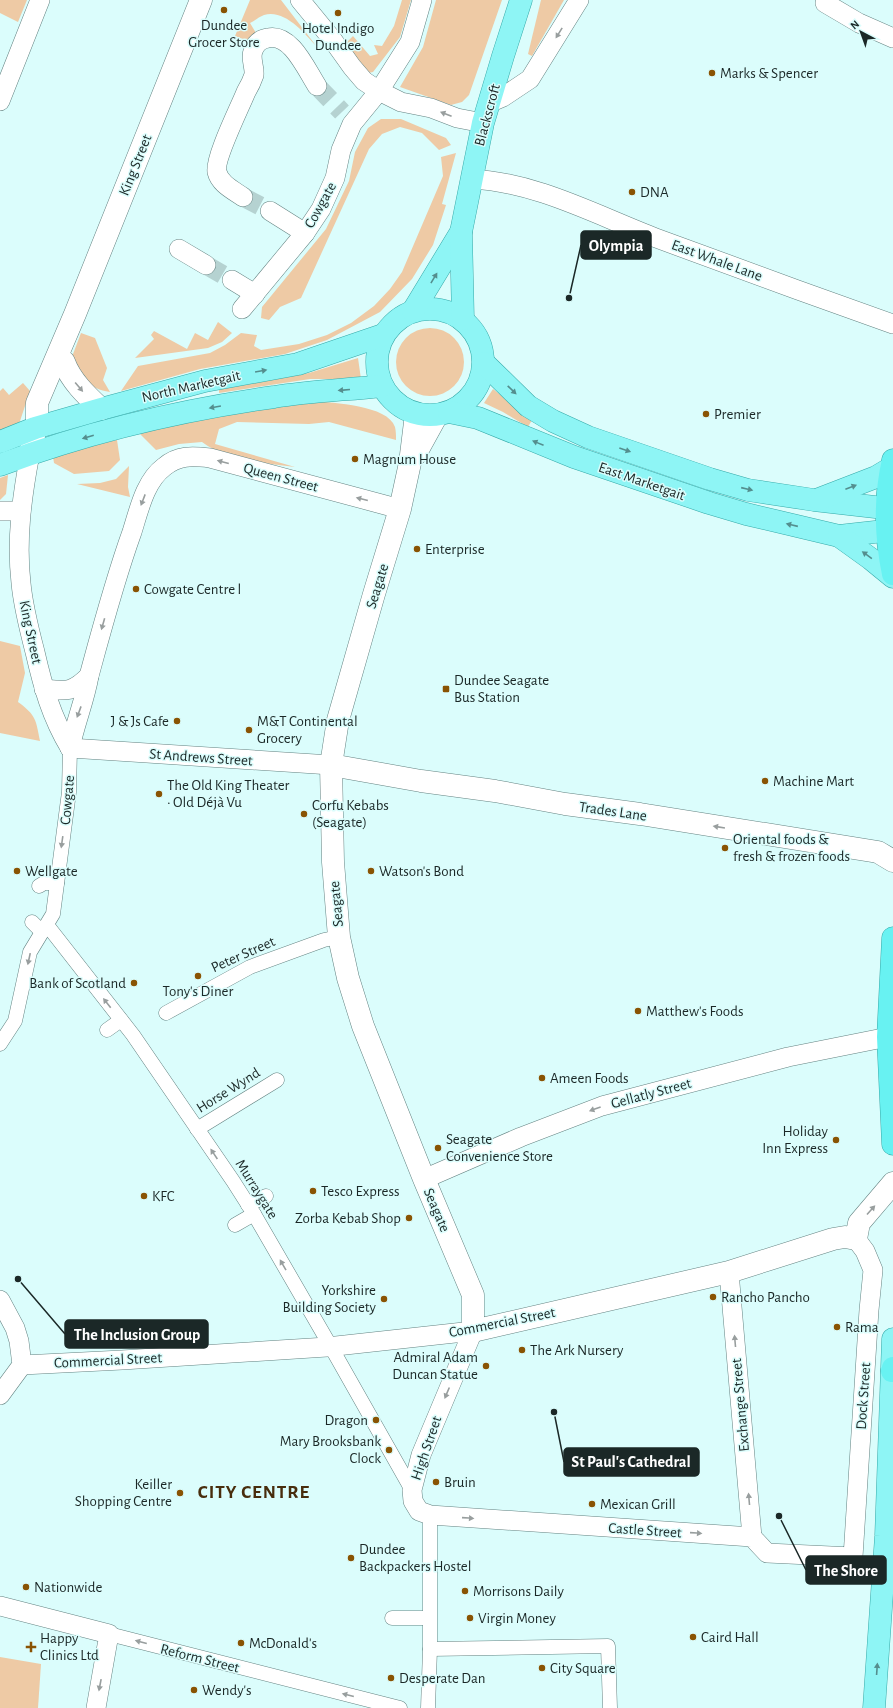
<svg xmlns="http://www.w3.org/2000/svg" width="893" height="1708" viewBox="0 0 893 1708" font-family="'Alegreya Sans',sans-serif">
<rect width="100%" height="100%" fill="#dbfdfc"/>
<g fill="#eecaa5">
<polygon points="0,0 27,0 18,22 0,13"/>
<path d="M250 0H281L317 47C304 33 285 9 264 15 259 17 254 21 250 23L256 33 248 41 235 36Z"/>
<polygon points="402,0 411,0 400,37 373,72 368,73 344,45 353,36 370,56 378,54 374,45 382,46 394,26"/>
<polygon points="436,0 502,0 469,95 462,102 451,105 400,87 423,47"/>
<polygon points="541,0 564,0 532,56 528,54"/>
<polygon points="381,119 401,119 446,138 451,145 439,150 422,133 400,127 382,134 369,149 301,298 280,307 269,320 261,318 262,307 326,229 349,181 355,152 368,128"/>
<polygon points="456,153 442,204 446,205 433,245 412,279 380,312 327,340 285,354 200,369 121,391 138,366 210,353 225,345 241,333 257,335 254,346 261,350 299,344 327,335 351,323 374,306 390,289 402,272 443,176 441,157"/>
<polygon points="218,322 232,333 222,342 208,348 135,358 154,339 151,335 154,331 187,349 195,333 208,340"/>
<circle cx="430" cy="362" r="34"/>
<path d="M81 333 95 338 107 368 103 380 110 392C89 389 82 377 70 362Z"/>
<polygon points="358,358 361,379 310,379 219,393 219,388 309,373"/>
<polygon points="23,383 30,391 19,424 0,431 0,391 3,388 9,395"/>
<polygon points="493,389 532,420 528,427 503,412 484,403"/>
<path d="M313 401C333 403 388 405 395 427 396 431 396 436 396 440L329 422 309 424 237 422 219 429 215 444 295 467C264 463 227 461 202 442L179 444 156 450 138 432 218 415Z"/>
<polygon points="117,440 120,460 109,471 74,474 54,463 53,456 82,447"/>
<polygon points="129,466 128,487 130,497 77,484 100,483 116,479"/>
<polygon points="8,475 6,494 0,500 0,478"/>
<path d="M0 641 20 646 25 673 18 702C36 715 36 720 40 741L0 733Z"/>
<polygon points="0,1657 41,1664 38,1708 0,1708"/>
</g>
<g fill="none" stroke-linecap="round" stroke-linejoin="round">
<g stroke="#b5d2d1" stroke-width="19" stroke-dasharray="19 10" stroke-linecap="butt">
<polyline points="317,86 342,112"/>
<polyline points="243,197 270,211"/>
<polyline points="206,265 232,280"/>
</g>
<g stroke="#648382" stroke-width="15">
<g id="pedestrian">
<polyline points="39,886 44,883 57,883"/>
<polyline points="32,922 42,932"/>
<polyline points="47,925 133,1035 233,1181 254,1214 331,1347 412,1490"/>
<polyline points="166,1013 250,967 324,940 339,937"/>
<polyline points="107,1030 121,1020"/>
<polyline points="0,1044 15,1021 30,952 53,914 69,792 70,748"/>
<polyline points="197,1129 277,1080"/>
<polyline points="248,1205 266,1196"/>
<polyline points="235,1225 254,1214"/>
<polyline points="392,1618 429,1618"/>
<polyline points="109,1634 400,1708"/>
<polyline points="430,1649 608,1646 610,1708"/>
<polyline points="428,1708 430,1649 430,1515"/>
</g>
</g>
<g stroke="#648382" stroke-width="20">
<g id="minor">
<polyline points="300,0 332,39 352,67 364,81 379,91 401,102 431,108 457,118 483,123"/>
<polyline points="825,3 859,23 893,38"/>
<polyline points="0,101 40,0"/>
<polyline points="489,103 503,97 530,79 579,0"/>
<path d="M471 179C536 182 596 215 656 238 734 267 814 296 893 324"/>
<path d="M243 197C233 190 220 184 217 172 214 159 240 107 246 92 249 87 252 81 254 75 255 67 250 59 253 51 255 44 260 39 268 38 291 33 306 69 317 86"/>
<polyline points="270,211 305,233"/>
<polyline points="179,249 206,265"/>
<polyline points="232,280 255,294"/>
<polyline points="242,309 305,233 321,209 335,178 341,150 352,124 379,91 410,42 422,0"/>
<path d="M30 454C22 496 16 540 21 583 23 606 29 629 35 652 43 687 51 716 70 748"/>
<polyline points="0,511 21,511"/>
<path d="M44 689C66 691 72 693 89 676"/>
<path d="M70 748C75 723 85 700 89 676 102 628 115 579 132 532 139 510 145 481 164 467 178 455 192 456 210 458L400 509"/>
<polyline points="70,748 331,765"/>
<polyline points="424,1179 521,1137 602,1106 788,1057 888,1037"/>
<polyline points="729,1272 752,1537"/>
<polyline points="0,1300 15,1328 19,1341 22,1365 0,1395"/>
<polyline points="22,1365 122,1360 327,1347 473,1331 421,1455 412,1490 413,1501 419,1511 430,1515 752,1537 767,1553 853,1557 869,1310 873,1270 865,1251 856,1239"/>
<polyline points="0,1606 109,1634 96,1708"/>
</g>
</g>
<g stroke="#648382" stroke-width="23">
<g id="tertiary">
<path d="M64 362C71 381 86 395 101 409"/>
<polyline points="416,414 410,463 400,509 374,594 338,720 331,765 333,862 339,937 348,978 363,1026 424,1179 473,1295 473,1331 729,1272 833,1239 845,1237 856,1239 859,1223 893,1183"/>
<polyline points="30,454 37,422 37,403 75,314 201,0"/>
<polyline points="415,455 437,415"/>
<polyline points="331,765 421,781 495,791 565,804 640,814 878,852 893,861"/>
</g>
</g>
<g stroke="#35a9a8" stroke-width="23">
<g id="primary">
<circle cx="430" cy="362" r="53"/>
<polyline points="413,311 461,232"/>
<polyline points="463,319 461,232 483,123 503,56 521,0"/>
<polyline points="484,363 528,406 553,421 588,437 710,479 748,490 814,500 893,509"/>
<polyline points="449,412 478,418 574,457 709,503 746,514 839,536 893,530"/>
<polyline points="0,442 35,428 101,409 205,381 298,364 383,335"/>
<path d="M0 465C88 432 181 410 274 397 309 391 346 390 382 386"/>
<polyline points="819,499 876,477 891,468"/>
<polyline points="839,536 871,559 893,577"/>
<polyline points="874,1708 886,1536 893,1339"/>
</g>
</g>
<g stroke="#35a9a8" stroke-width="23">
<g id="trunk">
<path d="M893 460C884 499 885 535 893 574"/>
<polyline points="893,938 888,1037 893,1144"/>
<polyline points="892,1371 893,1368"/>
</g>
</g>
<use href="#pedestrian" stroke="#fff" stroke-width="14"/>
<use href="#minor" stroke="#fff" stroke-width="19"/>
<use href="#tertiary" stroke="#fff" stroke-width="22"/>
<use href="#primary" stroke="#8ef5f5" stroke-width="22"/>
<use href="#trunk" stroke="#68f2f2" stroke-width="22"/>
</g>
<defs><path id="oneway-solid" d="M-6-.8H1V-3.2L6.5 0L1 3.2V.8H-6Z"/></defs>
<g fill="#989e9e">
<use href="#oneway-solid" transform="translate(559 33) rotate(122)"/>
<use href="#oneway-solid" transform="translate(446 114) rotate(-159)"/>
<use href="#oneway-solid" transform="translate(79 387) rotate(50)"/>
<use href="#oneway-solid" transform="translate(223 462) rotate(-165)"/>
<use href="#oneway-solid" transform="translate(362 499) rotate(-166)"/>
<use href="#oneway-solid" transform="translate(143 500) rotate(111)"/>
<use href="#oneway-solid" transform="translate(103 624) rotate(106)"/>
<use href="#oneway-solid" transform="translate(79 712) rotate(110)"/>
<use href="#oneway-solid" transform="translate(719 827) rotate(-171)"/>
<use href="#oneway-solid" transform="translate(62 842) rotate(98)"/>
<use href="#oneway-solid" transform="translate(29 959) rotate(102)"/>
<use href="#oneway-solid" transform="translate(107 1003) rotate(-128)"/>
<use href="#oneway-solid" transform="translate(595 1109) rotate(160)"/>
<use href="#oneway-solid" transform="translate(214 1154) rotate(-124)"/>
<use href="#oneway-solid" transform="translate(871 1210) rotate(-48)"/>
<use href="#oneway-solid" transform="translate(283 1265) rotate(-120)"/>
<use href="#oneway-solid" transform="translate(735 1341) rotate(-95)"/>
<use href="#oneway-solid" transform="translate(447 1393) rotate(113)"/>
<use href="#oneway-solid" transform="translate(749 1499) rotate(-95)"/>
<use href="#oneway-solid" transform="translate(468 1518) rotate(4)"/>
<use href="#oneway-solid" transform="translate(696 1533) rotate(4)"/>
<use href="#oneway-solid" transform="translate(141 1642) rotate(-165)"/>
<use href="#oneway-solid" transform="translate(100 1685) rotate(101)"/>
<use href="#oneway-solid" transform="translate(348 1695) rotate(-166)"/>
</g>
<g fill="#548e8e">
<use href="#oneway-solid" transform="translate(434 278) rotate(-59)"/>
<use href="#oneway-solid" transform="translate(261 371) rotate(-10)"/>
<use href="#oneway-solid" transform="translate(344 390) rotate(175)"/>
<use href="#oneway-solid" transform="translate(512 390) rotate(44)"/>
<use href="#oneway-solid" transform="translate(215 407) rotate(170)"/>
<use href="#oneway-solid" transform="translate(88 437) rotate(164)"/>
<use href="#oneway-solid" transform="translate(538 443) rotate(-158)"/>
<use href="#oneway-solid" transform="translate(625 450) rotate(19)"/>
<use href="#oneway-solid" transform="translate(851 487) rotate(-21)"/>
<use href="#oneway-solid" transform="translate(747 489) rotate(13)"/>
<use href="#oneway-solid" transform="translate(792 525) rotate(-167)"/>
<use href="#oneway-solid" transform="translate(867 555) rotate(-144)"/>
<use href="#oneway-solid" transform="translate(877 1669) rotate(-86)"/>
</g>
<g fill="#895303" stroke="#dbfdfc" stroke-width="1.5">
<circle cx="224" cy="10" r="4"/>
<circle cx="338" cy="13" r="4"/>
<circle cx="712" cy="73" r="4"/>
<circle cx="632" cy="192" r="4"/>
<circle cx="706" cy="414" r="4"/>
<circle cx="355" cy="459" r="4"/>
<circle cx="417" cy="549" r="4"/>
<circle cx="136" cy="589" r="4"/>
<rect x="442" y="685" width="8" height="8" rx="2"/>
<circle cx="177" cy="721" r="4"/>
<circle cx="249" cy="730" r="4"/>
<circle cx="765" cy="781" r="4"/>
<circle cx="159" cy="794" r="4"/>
<circle cx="304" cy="814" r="4"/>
<circle cx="725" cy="848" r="4"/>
<circle cx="17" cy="871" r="4"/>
<circle cx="371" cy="871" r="4"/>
<circle cx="198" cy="976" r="4"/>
<circle cx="134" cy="983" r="4"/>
<circle cx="638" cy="1011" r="4"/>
<circle cx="542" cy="1078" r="4"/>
<circle cx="836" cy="1140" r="4"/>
<circle cx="438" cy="1148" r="4"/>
<circle cx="313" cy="1191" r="4"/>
<circle cx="144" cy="1196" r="4"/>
<circle cx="409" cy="1218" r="4"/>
<circle cx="713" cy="1297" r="4"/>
<circle cx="384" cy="1299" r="4"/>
<circle cx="837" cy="1327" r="4"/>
<circle cx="522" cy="1350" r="4"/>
<circle cx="486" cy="1366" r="4"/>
<circle cx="376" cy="1420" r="4"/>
<circle cx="389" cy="1450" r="4"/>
<circle cx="436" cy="1482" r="4"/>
<circle cx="180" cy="1493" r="4"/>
<circle cx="592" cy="1504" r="4"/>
<circle cx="351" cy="1558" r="4"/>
<circle cx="26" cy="1587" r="4"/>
<circle cx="465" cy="1591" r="4"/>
<circle cx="470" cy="1618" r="4"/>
<circle cx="693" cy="1637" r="4"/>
<circle cx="241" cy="1643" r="4"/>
<path d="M29 1641h4v4h4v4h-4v4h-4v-4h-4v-4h4z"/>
<circle cx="542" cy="1668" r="4"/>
<circle cx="391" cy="1678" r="4"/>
<circle cx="194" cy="1690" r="4"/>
</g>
<g text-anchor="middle" stroke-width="3" stroke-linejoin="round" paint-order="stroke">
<g font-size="15" fill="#1b2827" stroke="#dbfdfc" text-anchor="start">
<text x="224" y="30" text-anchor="middle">Dundee<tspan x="224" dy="17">Grocer Store</tspan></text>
<text x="338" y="33" text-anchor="middle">Hotel Indigo<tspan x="338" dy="17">Dundee</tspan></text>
<text x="720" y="78">Marks &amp; Spencer</text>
<text x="640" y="197">DNA</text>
<text x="714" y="419">Premier</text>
<text x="363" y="464">Magnum House</text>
<text x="425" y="554">Enterprise</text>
<text x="144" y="594">Cowgate Centre l</text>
<text x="454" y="685">Dundee Seagate<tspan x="454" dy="17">Bus Station</tspan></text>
<text x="169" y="726" text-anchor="end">J &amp; Js Cafe</text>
<text x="257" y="726">M&amp;T Continental<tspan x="257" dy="17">Grocery</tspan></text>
<text x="773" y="786">Machine Mart</text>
<text x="167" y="790">The Old King Theater<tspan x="167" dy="17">• Old Déjà Vu</tspan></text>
<text x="312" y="810">Corfu Kebabs<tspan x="312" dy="17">(Seagate)</tspan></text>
<text x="733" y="844">Oriental foods &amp;<tspan x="733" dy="17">fresh &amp; frozen foods</tspan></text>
<text x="25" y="876">Wellgate</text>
<text x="379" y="876">Watson's Bond</text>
<text x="126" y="988" text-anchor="end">Bank of Scotland</text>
<text x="198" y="996" text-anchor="middle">Tony's Diner</text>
<text x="646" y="1016">Matthew's Foods</text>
<text x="550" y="1083">Ameen Foods</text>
<text x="828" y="1136" text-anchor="end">Holiday<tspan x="828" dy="17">Inn Express</tspan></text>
<text x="446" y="1144">Seagate<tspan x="446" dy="17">Convenience Store</tspan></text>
<text x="321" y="1196">Tesco Express</text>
<text x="152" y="1201">KFC</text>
<text x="401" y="1223" text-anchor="end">Zorba Kebab Shop</text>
<text x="376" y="1295" text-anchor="end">Yorkshire<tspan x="376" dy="17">Building Society</tspan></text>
<text x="721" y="1302">Rancho Pancho</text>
<text x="845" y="1332">Rama</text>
<text x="530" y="1355">The Ark Nursery</text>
<text x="478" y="1362" text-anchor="end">Admiral Adam<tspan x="478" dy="17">Duncan Statue</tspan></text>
<text x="368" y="1425" text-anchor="end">Dragon</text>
<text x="381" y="1446" text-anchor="end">Mary Brooksbank<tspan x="381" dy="17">Clock</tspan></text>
<text x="444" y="1487">Bruin</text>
<text x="172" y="1489" text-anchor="end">Keiller<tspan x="172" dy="17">Shopping Centre</tspan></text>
<text x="600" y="1509">Mexican Grill</text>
<text x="359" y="1554">Dundee<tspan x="359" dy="17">Backpackers Hostel</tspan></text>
<text x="34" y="1592">Nationwide</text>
<text x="473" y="1596">Morrisons Daily</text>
<text x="478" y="1623">Virgin Money</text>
<text x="701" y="1642">Caird Hall</text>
<text x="40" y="1643">Happy<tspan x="40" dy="17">Clinics Ltd</tspan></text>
<text x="249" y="1648">McDonald's</text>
<text x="550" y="1673">City Square</text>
<text x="399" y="1683">Desperate Dan</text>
<text x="202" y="1695">Wendy's</text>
</g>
<g font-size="15" fill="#1b2827" stroke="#dbfdfc">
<text transform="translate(487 115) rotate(-75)" y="5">Blackscroft</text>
<text transform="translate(135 165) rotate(-68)" y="5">King Street</text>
<text transform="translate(320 205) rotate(-61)" y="5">Cowgate</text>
<text transform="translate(717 260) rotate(20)" y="5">East Whale Lane</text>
<text transform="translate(191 386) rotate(-13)" y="5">North Marketgait</text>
<text transform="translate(281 477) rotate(15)" y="5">Queen Street</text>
<text transform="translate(642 481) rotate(19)" y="5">East Marketgait</text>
<text transform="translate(377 586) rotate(-73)" y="5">Seagate</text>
<text transform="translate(31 632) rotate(78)" y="5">King Street</text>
<text transform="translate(201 757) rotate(4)" y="5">St Andrews Street</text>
<text transform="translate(67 800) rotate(-85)" y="5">Cowgate</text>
<text transform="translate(613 811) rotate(8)" y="5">Trades Lane</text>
<text transform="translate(336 904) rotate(-95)" y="5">Seagate</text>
<text transform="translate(243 954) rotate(-24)" y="5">Peter Street</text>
<text transform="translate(228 1090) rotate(-32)" y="5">Horse Wynd</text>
<text transform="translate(651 1093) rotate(-15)" y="5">Gellatly Street</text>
<text transform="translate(257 1189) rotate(58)" y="5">Murraygate</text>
<text transform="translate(437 1210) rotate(67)" y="5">Seagate</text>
<text transform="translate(502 1322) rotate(-11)" y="5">Commercial Street</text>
<text transform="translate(108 1360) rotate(-3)" y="5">Commercial Street</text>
<text transform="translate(863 1396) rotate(-86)" y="5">Dock Street</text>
<text transform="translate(740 1405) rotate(-95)" y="5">Exchange Street</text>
<text transform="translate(426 1448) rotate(-71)" y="5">High Street</text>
<text transform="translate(645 1530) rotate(4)" y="5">Castle Street</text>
<text transform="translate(200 1658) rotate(14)" y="5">Reform Street</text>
</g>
<g font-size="19" font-weight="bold" letter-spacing="1" fill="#482d0d" stroke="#dbfdfc">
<text x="254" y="1498">CITY CENTRE</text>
</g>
</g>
<path fill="none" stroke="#1b2827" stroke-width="1.5" d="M569 298L581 245M18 1279L65 1334M554 1412L564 1462M779 1516L806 1570"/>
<g fill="#1b2827" stroke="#dbfdfc" stroke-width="1.5">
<circle cx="569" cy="298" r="4"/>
<circle cx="18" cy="1279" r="4"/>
<circle cx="554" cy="1412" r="4"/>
<circle cx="779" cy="1516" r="4"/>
</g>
<g fill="#1b2827" stroke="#1b2827" stroke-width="1.5">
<rect x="581" y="231" width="70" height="28" rx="4"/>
<rect x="65" y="1320" width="143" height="28" rx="4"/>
<rect x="564" y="1448" width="135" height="28" rx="4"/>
<rect x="806" y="1556" width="80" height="28" rx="4"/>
</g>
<g font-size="16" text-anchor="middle" font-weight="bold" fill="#fff">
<text x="616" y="251">Olympia</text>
<text x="137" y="1340">The Inclusion Group</text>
<text x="631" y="1467">St Paul's Cathedral</text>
<text x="846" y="1576">The Shore</text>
</g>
<g transform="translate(861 32) rotate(319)" stroke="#dbfdfc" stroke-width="3" paint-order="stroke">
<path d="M0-3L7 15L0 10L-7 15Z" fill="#1b2827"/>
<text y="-6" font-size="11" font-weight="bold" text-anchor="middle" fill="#1b2827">N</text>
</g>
</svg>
